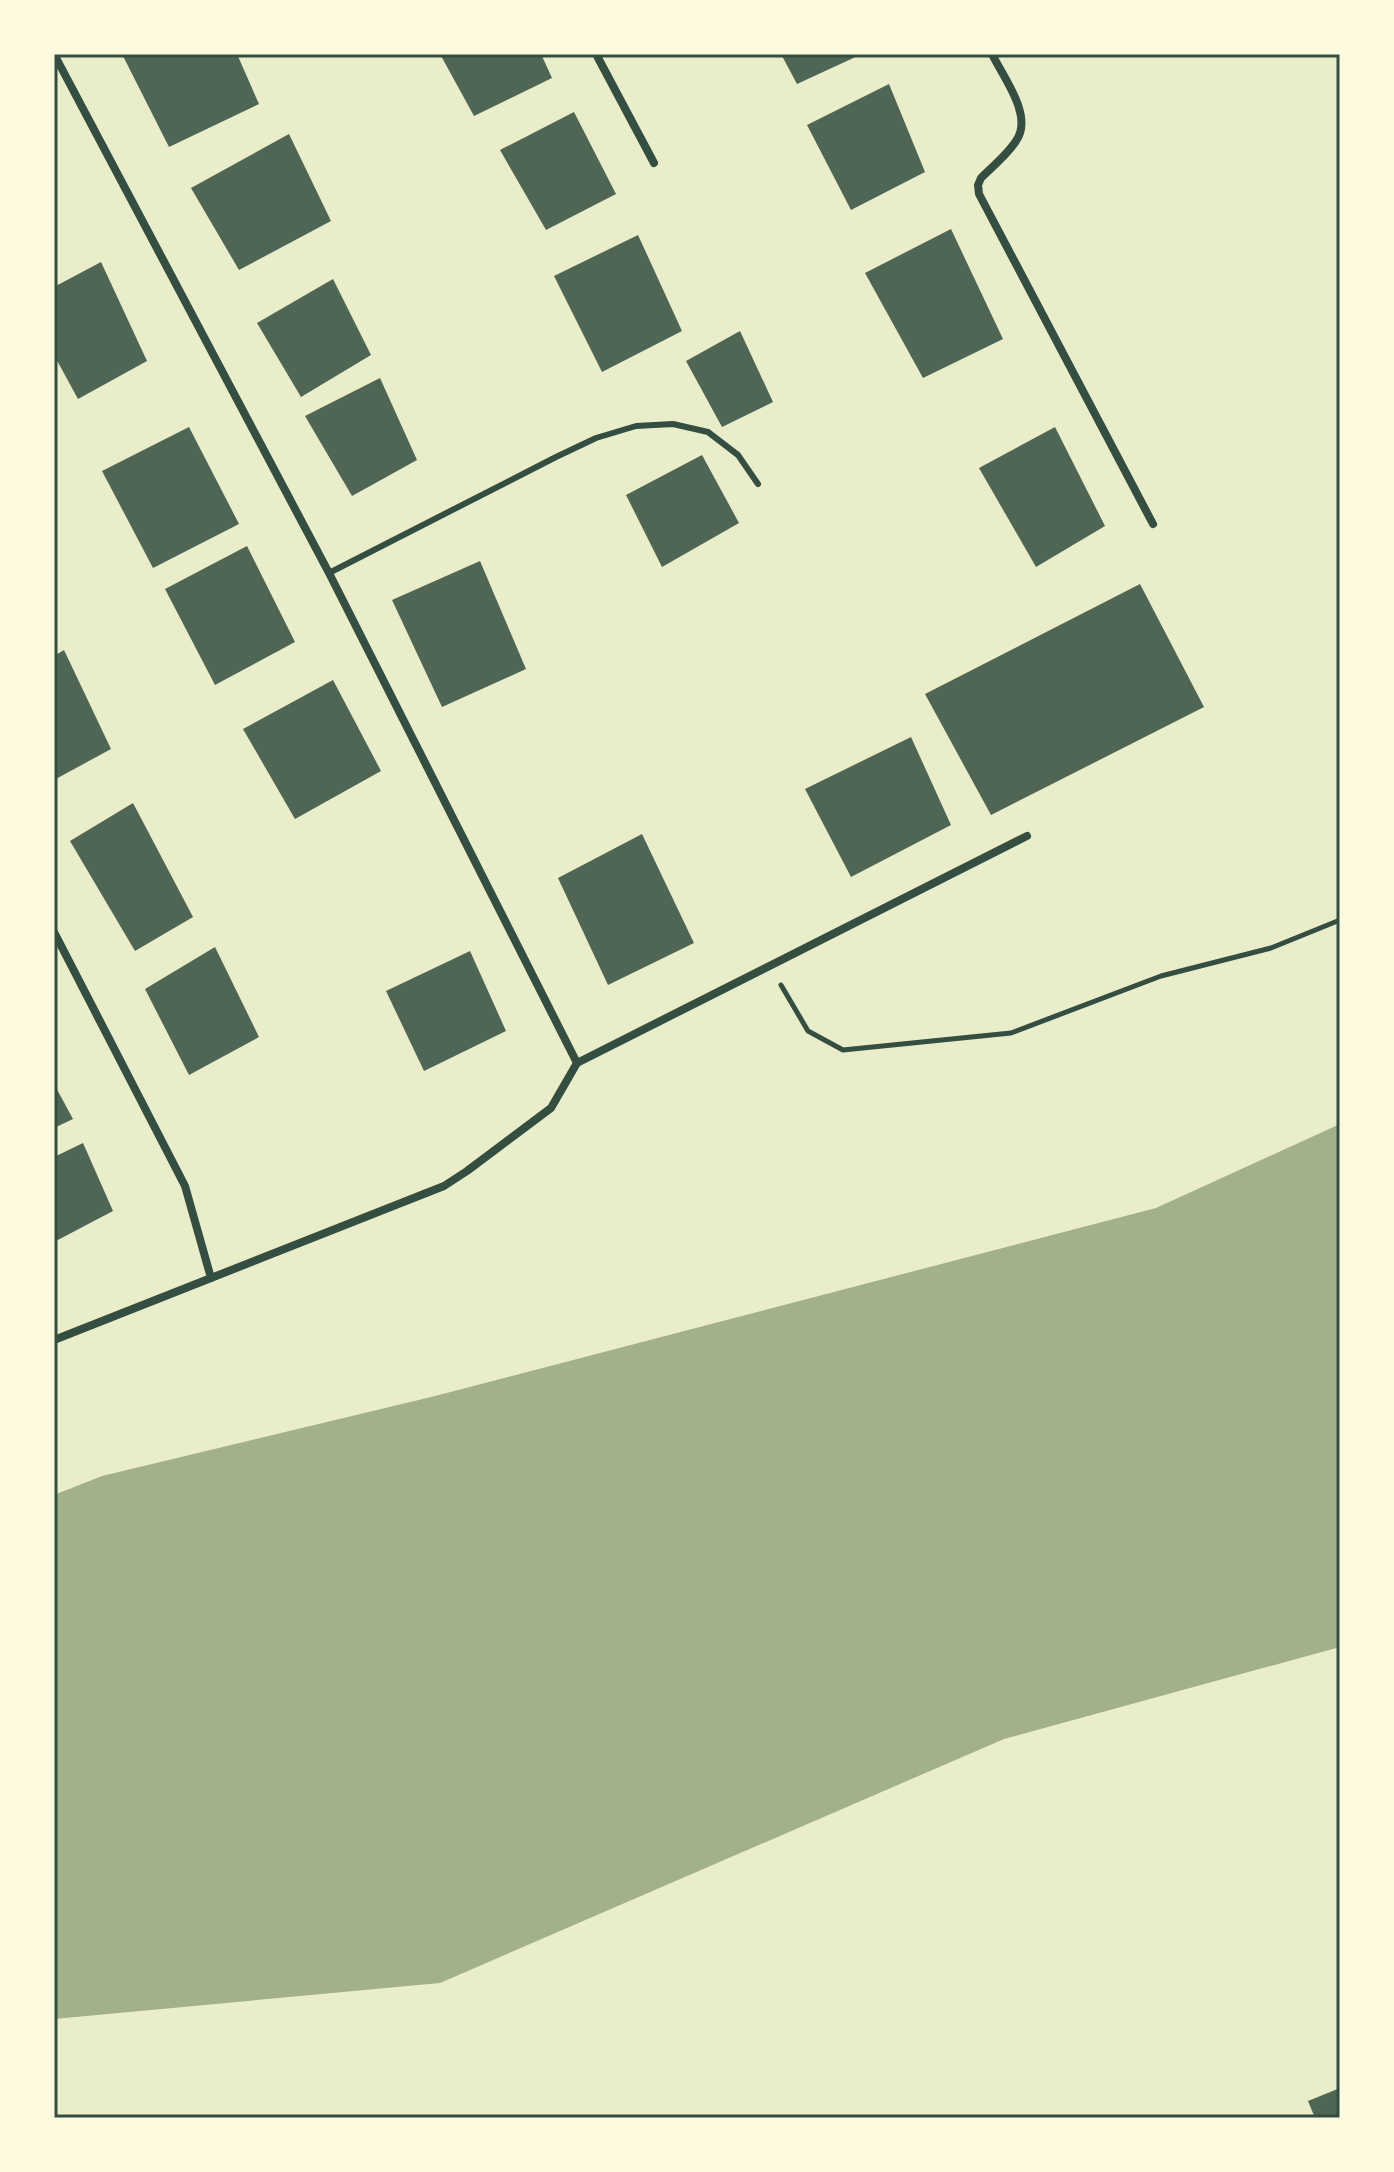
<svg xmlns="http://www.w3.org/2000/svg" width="1394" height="2172" viewBox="0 0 1394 2172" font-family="Montserrat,sans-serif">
<rect width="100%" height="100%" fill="#e9edc9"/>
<polygon fill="#a3b18a" points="1340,1124 1340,1647 1004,1739 440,1983 54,2019 54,1495 102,1476 435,1396 1156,1208"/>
<g fill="#4f6655">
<polygon points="127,54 237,54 259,104 169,147 123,56"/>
<polygon points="440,54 541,54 552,78 474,116"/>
<polygon points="781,54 862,54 797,84"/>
<polygon points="889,84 925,172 851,210 807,125"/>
<polygon points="574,112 616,194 546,230 500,150"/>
<polygon points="289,134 331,221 239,270 191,188"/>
<polygon points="951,229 1003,339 923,378 865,273"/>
<polygon points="638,235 682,331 602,372 554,276"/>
<polygon points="101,262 147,361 78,399 54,355 54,287"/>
<polygon points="333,279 371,355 301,397 257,323"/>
<polygon points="740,331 773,402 722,427 686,361"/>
<polygon points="380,378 417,460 352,496 305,416"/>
<polygon points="189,427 239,524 153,568 102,471"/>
<polygon points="1055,427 1105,526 1036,567 979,468"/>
<polygon points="702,455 739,523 662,567 626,495"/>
<polygon points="247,546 295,642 215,685 165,589"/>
<polygon points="480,561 526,669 442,707 392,600"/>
<polygon points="1140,584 1204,707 991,815 925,694"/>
<polygon points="64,650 111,749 54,780 54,656"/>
<polygon points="333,680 381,771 295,819 243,729"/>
<polygon points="911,737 951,825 851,877 805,789"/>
<polygon points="133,803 193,917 135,951 70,841"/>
<polygon points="642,834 694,943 608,985 558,878"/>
<polygon points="215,947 259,1037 189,1075 145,989"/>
<polygon points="470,951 506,1031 424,1071 386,991"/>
<polygon points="54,1084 73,1119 54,1128"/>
<polygon points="83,1143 113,1211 54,1242 54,1157"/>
<polygon points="1340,2088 1340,2118 1315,2118 1308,2101"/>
</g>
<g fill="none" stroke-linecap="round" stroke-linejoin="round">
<polyline stroke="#344e41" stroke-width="5" points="781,985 808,1031 843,1050 1011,1033 1161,976 1271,948 1340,920"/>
<polyline stroke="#344e41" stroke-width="6" points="329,573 556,457 596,438 636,426 673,424 708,432 738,455 758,484"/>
<g stroke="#344e41" stroke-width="8">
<polyline points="54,54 329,573 577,1063"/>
<polyline points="596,54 654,163"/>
<path d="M992 54C1003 77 1034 116 1016 141 1007 155 992 167 981 178L978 185 979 194 1153 524"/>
<polyline points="54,932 185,1186 211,1278 54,1340"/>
<polyline points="211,1278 444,1186 467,1171 551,1108 577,1063 1027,836"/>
</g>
</g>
<rect width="1394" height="2172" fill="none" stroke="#fefae0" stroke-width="112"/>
<rect x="56" y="56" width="1282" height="2060" fill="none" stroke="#344e41" stroke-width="3"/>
</svg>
